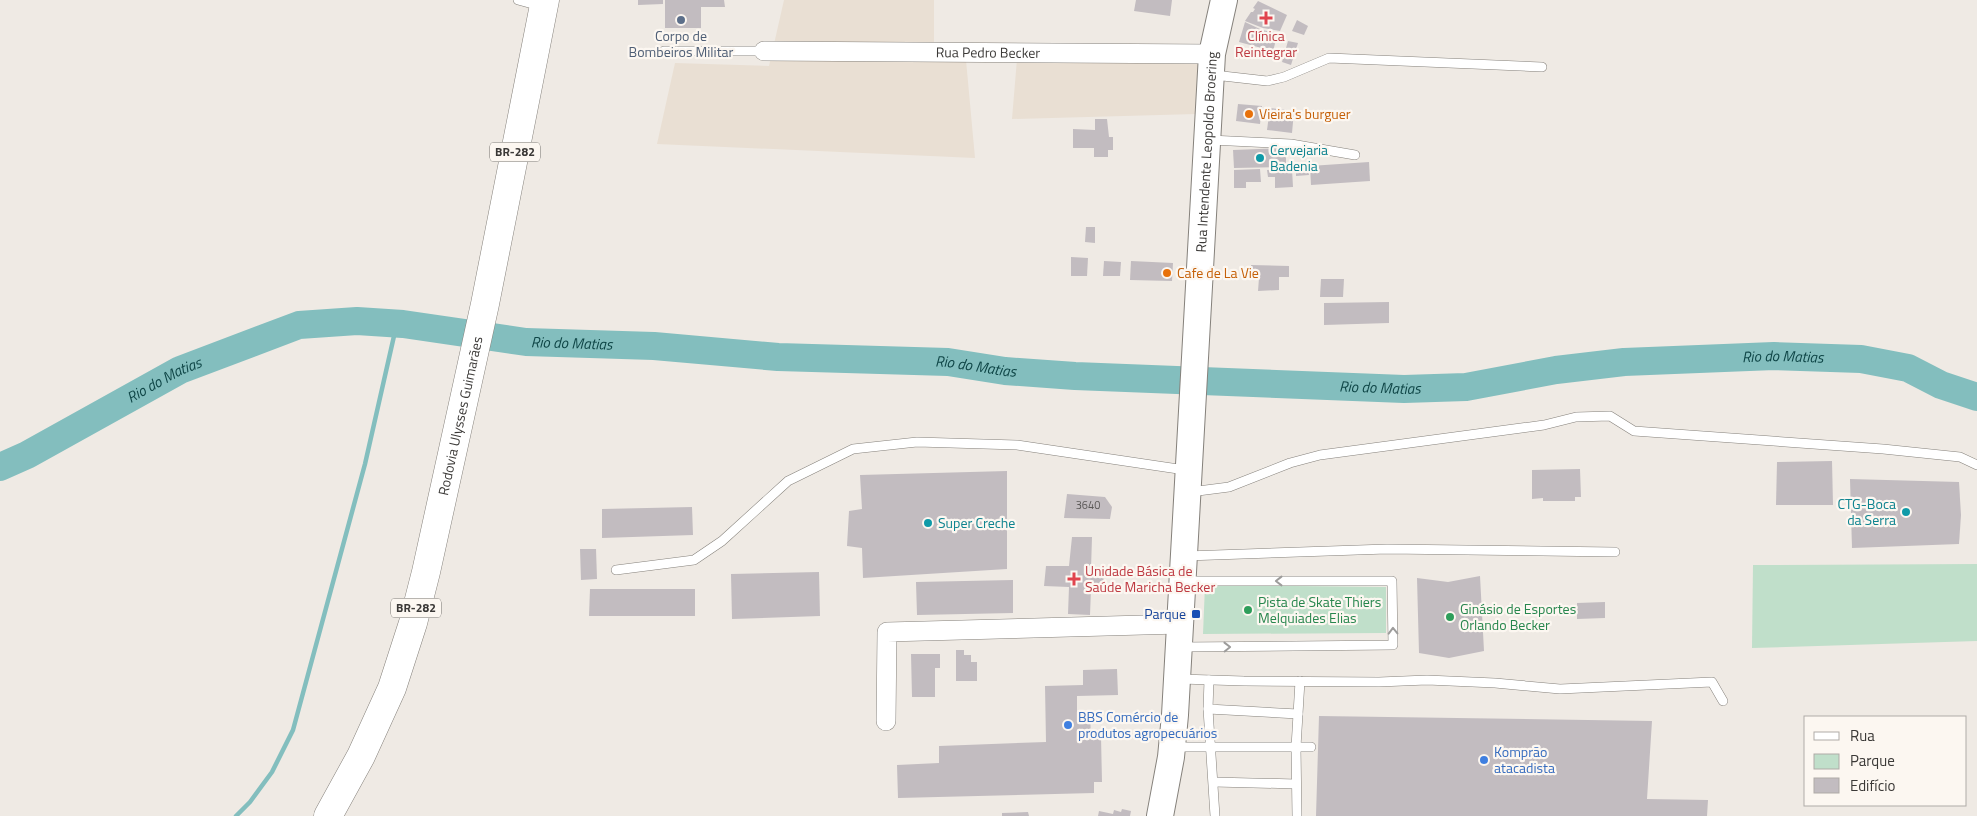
<svg xmlns="http://www.w3.org/2000/svg" width="1977" height="816" viewBox="0 0 1977 816" font-family="'Titillium Web',sans-serif">
<rect width="100%" height="100%" fill="#efeae4"/>
<g fill="#e9dfd3">
<polygon points="784,0 934,0 934,60 966,60 975,158 657,144 675,63 769,66"/>
<polygon points="1017,59 1199,59 1196,114 1012,119"/>
</g>
<g fill="#c0dfca">
<polygon points="1977,564 1977,641 1752,648 1753,565"/>
<polygon points="1205,585 1386,587 1386,633 1203,634"/>
</g>
<g fill="none" stroke-linecap="round" stroke-linejoin="round">
<polyline stroke="#83bebe" stroke-width="4.5" points="236,816 250,802 272,772 293,730 365,464 394,336 403,324"/>
<path stroke="#83bebe" stroke-width="28" id="s1" d="M0 467 27 455 180 370 299 325 357 321 403 324 526 342 654 346 778 357 948 362 1005 371 1075 376 1404 389 1466 387 1556 370 1624 362 1774 356 1861 359 1908 368 1941 385 1977 397"/>
</g>
<g fill="#c2bcc0">
<polygon points="638,0 663,0 663,4 638,5"/>
<polygon points="665,0 724,0 725,7 701,7 701,28 665,28"/>
<polygon points="1136,0 1172,0 1170,16 1134,11"/>
<polygon points="1258,1 1287,15 1280,31 1263,28 1245,21 1251,12 1253,12 1255,9 1253,8"/>
<polygon points="1297,20 1308,26 1304,35 1292,31"/>
<polygon points="1245,22 1262,30 1278,33 1273,51 1239,42"/>
<polygon points="1288,41 1298,43 1291,65 1282,62"/>
<polygon points="1238,104 1262,106 1260,124 1236,121"/>
<polygon points="1270,108 1294,111 1292,133 1267,130"/>
<polygon points="1095,119 1107,119 1109,137 1113,137 1113,150 1108,150 1108,157 1094,157 1094,148 1073,148 1073,129 1095,130"/>
<polygon points="1286,148 1286,167 1234,168 1233,150"/>
<polygon points="1369,162 1370,181 1311,185 1310,166"/>
<polygon points="1308,167 1309,175 1296,176 1296,168"/>
<polygon points="1260,169 1261,182 1246,182 1246,188 1234,188 1234,170"/>
<polygon points="1292,169 1293,187 1275,188 1275,177 1268,177 1267,170"/>
<polygon points="1086,227 1095,227 1095,243 1085,242"/>
<polygon points="1071,257 1088,258 1087,276 1071,276"/>
<polygon points="1104,261 1121,262 1120,276 1103,276"/>
<polygon points="1131,261 1173,263 1172,281 1130,280"/>
<polygon points="1251,265 1289,266 1289,277 1279,277 1279,290 1258,291 1259,278 1250,278"/>
<polygon points="1321,279 1344,279 1343,297 1320,297"/>
<polygon points="1389,302 1389,323 1324,325 1324,303"/>
<polygon points="1832,461 1833,505 1776,505 1777,462"/>
<polygon points="1580,469 1581,497 1575,497 1575,501 1543,501 1543,498 1532,499 1532,470"/>
<polygon points="1007,471 1007,569 863,578 862,548 847,546 849,511 862,509 860,475"/>
<polygon points="1850,479 1959,482 1961,515 1959,544 1852,548"/>
<polygon points="1067,494 1105,497 1112,507 1110,519 1064,518"/>
<polygon points="692,507 693,535 602,538 602,509"/>
<polygon points="1072,537 1092,537 1091,569 1103,571 1104,587 1091,589 1090,615 1068,614 1069,587 1044,586 1046,566 1069,566"/>
<polygon points="580,549 596,549 597,579 581,580"/>
<polygon points="819,572 820,616 732,619 731,574"/>
<polygon points="1480,576 1484,651 1449,658 1419,653 1417,578 1448,582"/>
<polygon points="1013,580 1013,613 917,615 916,582"/>
<polygon points="590,589 695,589 695,616 589,616"/>
<polygon points="1605,602 1605,618 1577,619 1577,603"/>
<polygon points="956,650 964,650 964,655 971,655 971,662 977,662 977,681 956,681"/>
<polygon points="911,654 940,654 940,668 935,668 935,697 912,697"/>
<polygon points="1117,669 1118,695 1077,696 1077,714 1090,713 1091,737 1101,736 1102,782 1094,782 1094,793 898,798 897,765 939,763 939,746 1046,742 1045,686 1083,685 1083,670"/>
<polygon points="1319,716 1652,721 1647,799 1708,800 1707,816 1316,816"/>
<polygon points="1122,809 1131,811 1130,816 1098,816 1099,811 1113,814 1114,810 1121,812"/>
<polygon points="1028,812 1029,816 1002,816 1002,813"/>
</g>
<g fill="none" stroke-linecap="round" stroke-linejoin="round">
<g stroke="#85817b" stroke-width="10">
<g id="service">
<polyline points="518,0 540,6"/>
<polyline points="664,51 764,51"/>
<polyline points="1214,75 1267,81 1284,77 1329,58 1542,67"/>
<polyline points="1210,140 1291,144 1355,155"/>
<polyline points="1190,492 1229,487 1290,463 1320,455 1544,425 1576,417 1610,416 1634,431 1883,449 1960,457 1977,465"/>
<polyline points="1186,556 1387,549 1615,552"/>
<polyline points="616,570 694,560 722,541 788,481 853,449 917,442 1017,445 1185,470"/>
<polyline points="1181,647 1393,645 1392,581 1183,581"/>
<polyline points="1180,679 1244,681 1379,682 1427,680 1495,683 1560,689 1712,682 1723,701"/>
<polyline points="1209,680 1208,709 1298,714"/>
<polyline points="1208,709 1215,816"/>
<polyline points="1175,747 1311,747"/>
<polyline points="1214,782 1296,784"/>
<polyline points="1297,816 1296,747 1300,681"/>
</g>
</g>
<g stroke="#85817b" stroke-width="20">
<g id="minor">
<path id="s2" d="M764 51 1212 54"/>
<polyline points="886,721 887,632 1180,624"/>
</g>
</g>
<g stroke="#85817b" stroke-width="28">
<g id="secondary">
<path id="s3" d="M1160 816 1171 757 1175 715 1212 54 1224 0"/>
</g>
</g>
<g stroke="#85817b" stroke-width="29">
<g id="trunk">
<path id="s4" d="M328 816 361 756 392 688 413 623 426 572 485 304 545 0"/>
</g>
</g>
<use href="#service" stroke="#fff" stroke-width="9"/>
<use href="#minor" stroke="#fff" stroke-width="19"/>
<use href="#secondary" stroke="#fff" stroke-width="26"/>
<use href="#trunk" stroke="#fff" stroke-width="28"/>
</g>
<defs><path id="oneway-chevron" d="M-2-3.5L2.5 0L-2 3.5" fill="none" stroke-width="1.6" stroke-linecap="round" stroke-linejoin="round" transform="scale(1.25)"/></defs>
<g stroke="#9d9c9b">
<use href="#oneway-chevron" transform="translate(1279 581) rotate(-180)"/>
<use href="#oneway-chevron" transform="translate(1393 631) rotate(-91)"/>
<use href="#oneway-chevron" transform="translate(1227 647) rotate(-1)"/>
</g>
<g fill="#e0444e" stroke="#fcf7f1" stroke-width="2">
<path d="M1263.5 10.5h5v5h5v5h-5v5h-5v-5h-5v-5h5z"/>
<path d="M1071.5 571.5h5v5h5v5h-5v5h-5v-5h-5v-5h5z"/>
</g>
<circle fill="#5c6f8a" stroke="#fcf7f1" stroke-width="2" cx="681" cy="20" r="5"/>
<g fill="#e8710a" stroke="#fcf7f1" stroke-width="2">
<circle cx="1249" cy="114" r="5"/>
<circle cx="1167" cy="273" r="5"/>
</g>
<g fill="#0f9aa8" stroke="#fcf7f1" stroke-width="2">
<circle cx="1260" cy="158" r="5"/>
<circle cx="1906" cy="512" r="5"/>
<circle cx="928" cy="523" r="5"/>
</g>
<g fill="#2e9e5b" stroke="#fcf7f1" stroke-width="2">
<circle cx="1248" cy="610" r="5"/>
<circle cx="1450" cy="617" r="5"/>
</g>
<rect fill="#1a4fb4" stroke="#fcf7f1" stroke-width="2" x="1191" y="609" width="10" height="10" rx="2.5"/>
<g fill="#3f7fe0" stroke="#fcf7f1" stroke-width="2">
<circle cx="1068" cy="725" r="5"/>
<circle cx="1484" cy="760" r="5"/>
</g>
<g text-anchor="middle" stroke-width="4.5" stroke-linejoin="round" paint-order="stroke">
<g font-size="11" fill="#5d5a59">
<text x="1088" y="509">3640</text>
</g>
<g fill="#fcf7f1" stroke="#75726f" stroke-width="1">
<rect x="490" y="142.5" width="50" height="19" rx="4"/>
<rect x="391" y="598.5" width="50" height="19" rx="4"/>
</g>
<g font-size="12" font-weight="bold" fill="#3b3937">
<text x="515" y="156">BR-282</text>
<text x="416" y="612">BR-282</text>
</g>
<g font-size="14" fill="#4e5e75" stroke="#fcf7f1">
<text x="681" y="41">Corpo de<tspan x="681" dy="16">Bombeiros Militar</tspan></text>
</g>
<g font-size="14" fill="#be3a42" stroke="#fcf7f1">
<text x="1266" y="41">Clínica<tspan x="1266" dy="16">Reintegrar</tspan></text>
<text x="1085" y="576" text-anchor="start">Unidade Básica de<tspan x="1085" dy="16">Saúde Maricha Becker</tspan></text>
</g>
<g font-size="14" fill="#3b3937" stroke="#fcf7f1">
<text dy="5" stroke="none"><textPath href="#s2" startOffset="224">Rua Pedro Becker</textPath></text>
<text dy="5" stroke="none"><textPath href="#s3" startOffset="666">Rua Intendente Leopoldo Broering</textPath></text>
<text dy="5" stroke="none"><textPath href="#s4" startOffset="424">Rodovia Ulysses Guimarães</textPath></text>
</g>
<g font-size="14" fill="#c56008" stroke="#fcf7f1" text-anchor="start">
<text x="1259" y="119">Vieira's burguer</text>
<text x="1177" y="278">Cafe de La Vie</text>
</g>
<g font-size="14" fill="#0d838f" stroke="#fcf7f1" text-anchor="start">
<text x="1270" y="155">Cervejaria<tspan x="1270" dy="16">Badenia</tspan></text>
<text x="1896" y="509" text-anchor="end">CTG-Boca<tspan x="1896" dy="16">da Serra</tspan></text>
<text x="938" y="528">Super Creche</text>
</g>
<g font-size="14" fill="#27864d" stroke="#fcf7f1" text-anchor="start">
<text x="1258" y="607">Pista de Skate Thiers<tspan x="1258" dy="16">Melquiades Elias</tspan></text>
<text x="1460" y="614">Ginásio de Esportes<tspan x="1460" dy="16">Orlando Becker</tspan></text>
</g>
<g font-size="14" fill="#164399" stroke="#fcf7f1" text-anchor="end">
<text x="1186" y="619">Parque</text>
</g>
<g font-size="14" fill="#366cbe" stroke="#fcf7f1" text-anchor="start">
<text x="1078" y="722">BBS Comércio de<tspan x="1078" dy="16">produtos agropecuários</tspan></text>
<text x="1494" y="757">Komprão<tspan x="1494" dy="16">atacadista</tspan></text>
</g>
<g font-size="15" font-style="italic" fill="#0f4647" stroke="#fcf7f1">
<text dy="5" stroke="none"><textPath href="#s1" startOffset="606">Rio do Matias</textPath></text>
<text dy="5" stroke="none"><textPath href="#s1" startOffset="1821">Rio do Matias</textPath></text>
<text dy="5" stroke="none"><textPath href="#s1" startOffset="1011">Rio do Matias</textPath></text>
<text dy="5" stroke="none"><textPath href="#s1" startOffset="186">Rio do Matias</textPath></text>
<text dy="5" stroke="none"><textPath href="#s1" startOffset="1416">Rio do Matias</textPath></text>
</g>
</g>
<rect x="1804" y="716" width="162" height="90" fill="#fcf7f1" stroke="#afaba7"/>
<rect x="1814" y="732" width="25" height="8" fill="#ffffff" stroke="#afaba7"/>
<text x="1850" y="741" font-size="15" fill="#3b3937">Rua</text>
<rect x="1814" y="754" width="25" height="15" fill="#c0dfca" stroke="#afaba7"/>
<text x="1850" y="766" font-size="15" fill="#3b3937">Parque</text>
<rect x="1814" y="778" width="25" height="15" fill="#c2bcc0" stroke="#afaba7"/>
<text x="1850" y="791" font-size="15" fill="#3b3937">Edifício</text>
</svg>
